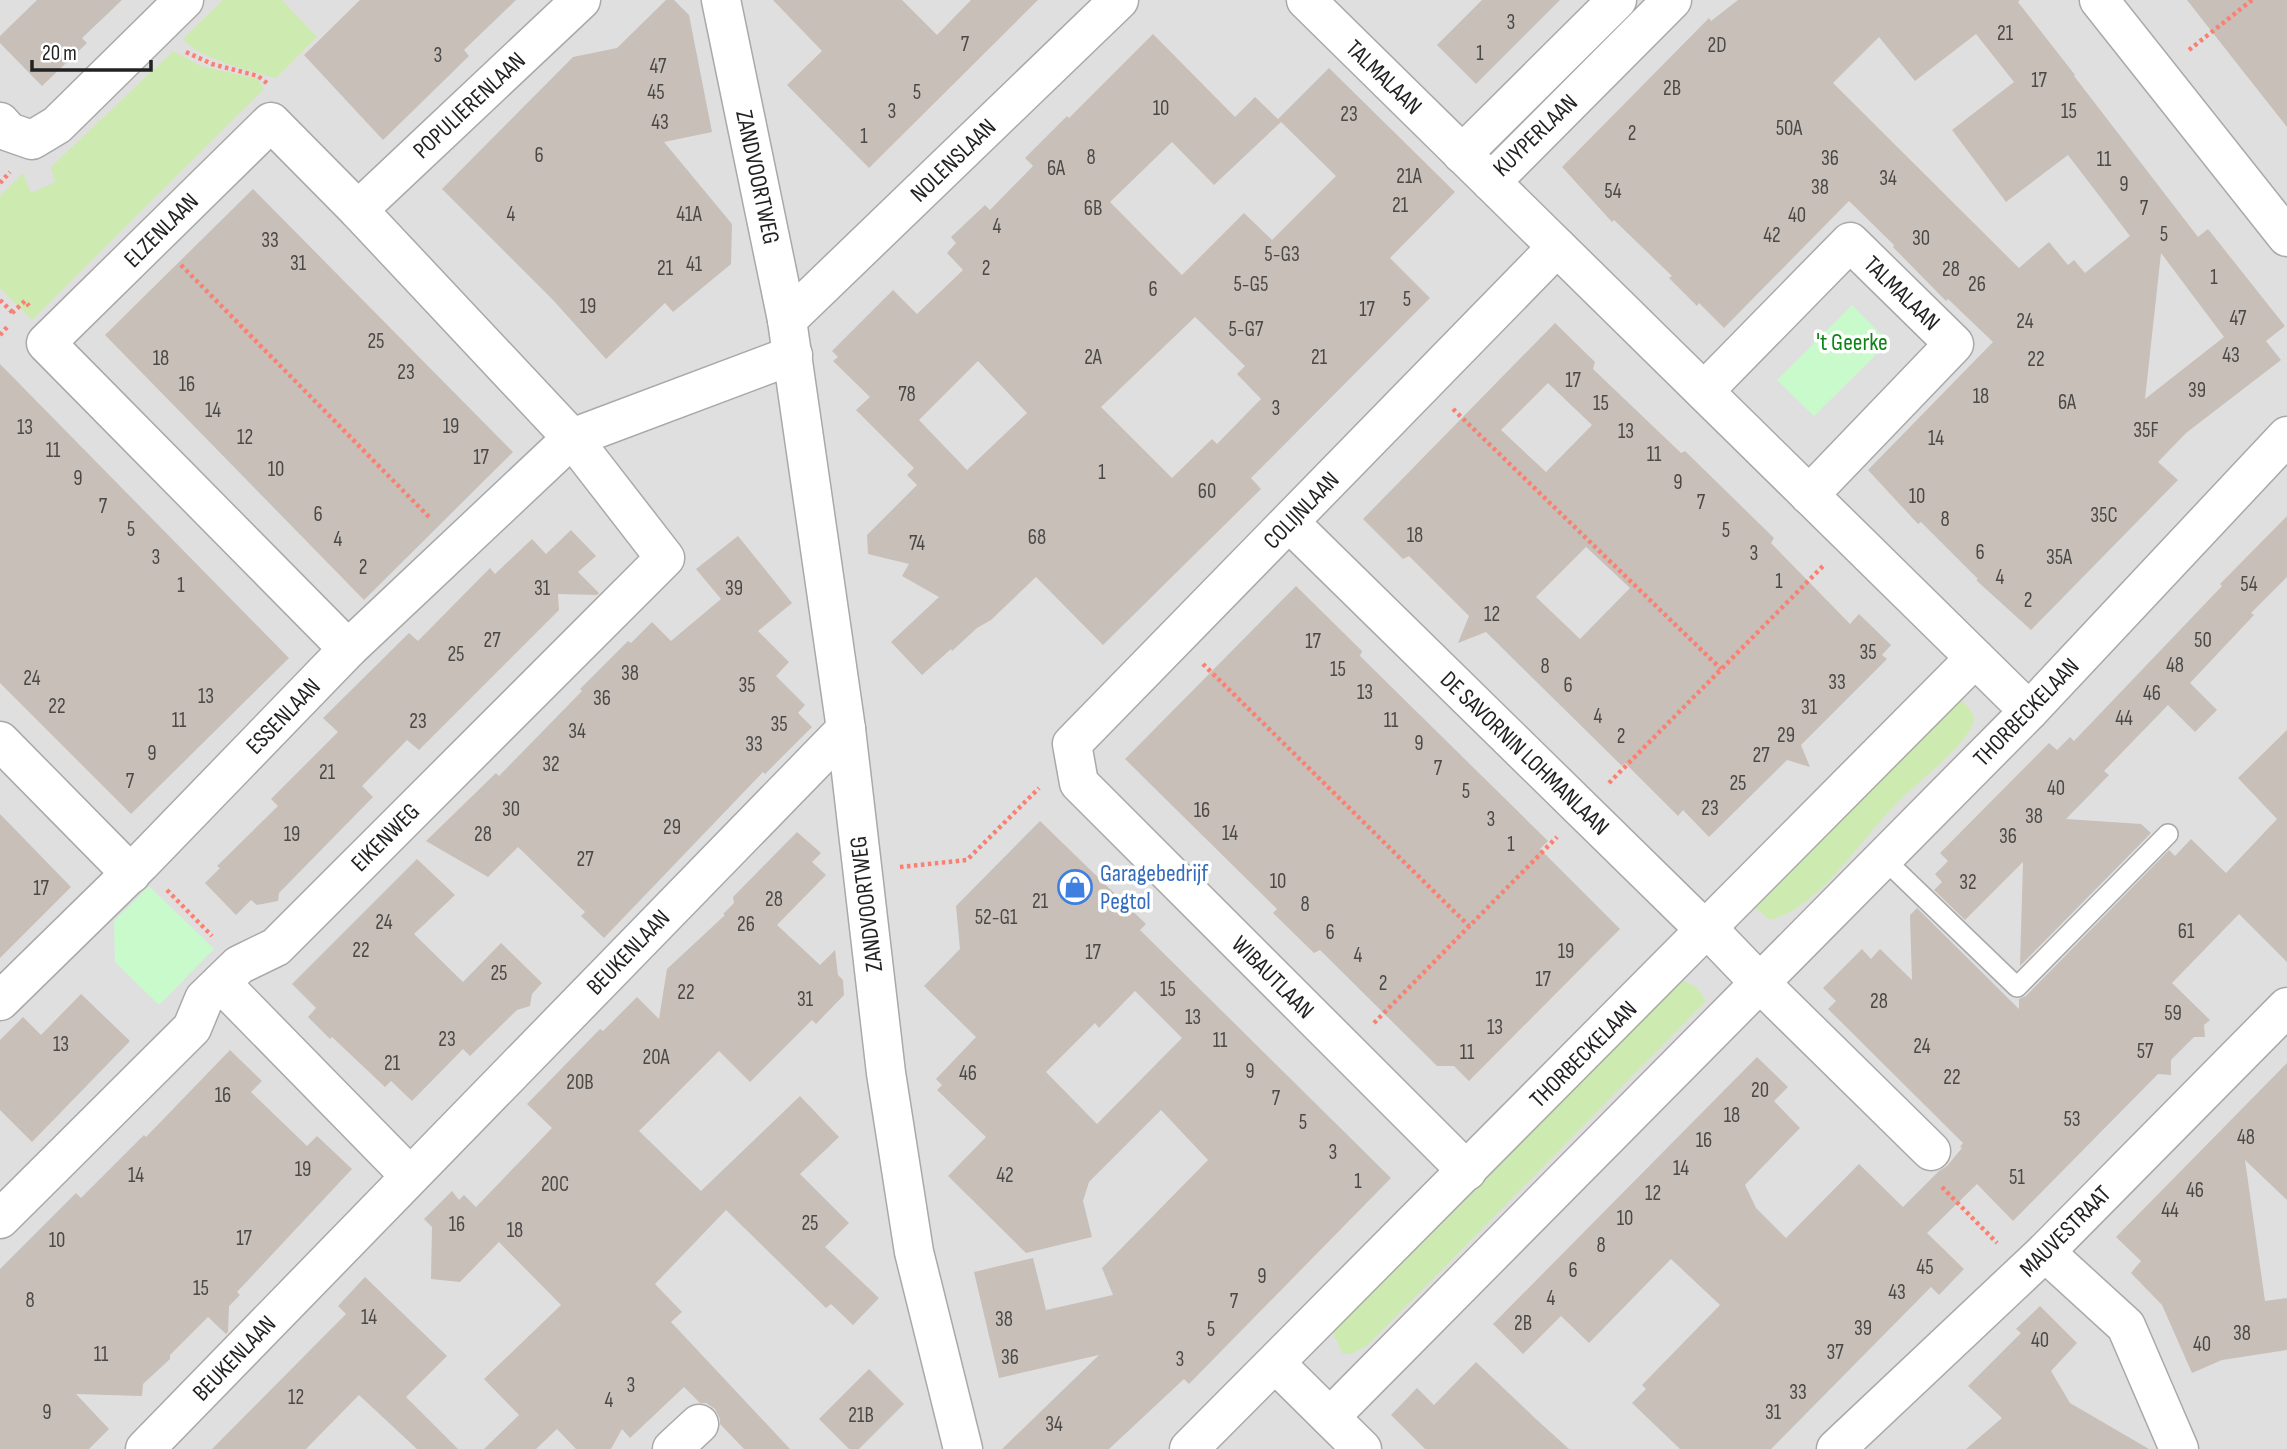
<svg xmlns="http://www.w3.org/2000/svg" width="2287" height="1449" viewBox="0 0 2287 1449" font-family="'Sofia Sans Condensed',sans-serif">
<rect width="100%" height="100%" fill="#f2efe9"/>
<rect fill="#e0dfdf" x="0" y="0" width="2287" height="1449"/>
<g fill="#cdebb0">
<path d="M223 0H282L317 37 276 78C251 71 199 59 183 39Z"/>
<polygon points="173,51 201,66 258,79 264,89 32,320 0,288 0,196 23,173 31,193 55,182 51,167"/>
<path d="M1960 700C1968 706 1977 714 1972 726 1965 745 1915 785 1898 802 1870 830 1844 869 1815 894 1801 906 1787 916 1770 920L1753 906Z"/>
<path d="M1681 980C1694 984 1699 989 1706 1001L1368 1345 1351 1354H1343L1335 1338 1332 1327Z"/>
</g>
<g fill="#c8facc">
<polygon points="1852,305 1889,342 1814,416 1777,380"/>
<polygon points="149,886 214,949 159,1005 115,962 114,921"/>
</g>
<g fill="#c7bfb8" fill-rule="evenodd">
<polygon points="37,0 122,0 82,38 87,43 42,86 0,43 0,36"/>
<polygon points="360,0 516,0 464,50 469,56 383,140 304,55"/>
<polygon points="666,0 674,0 689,15 712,132 664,142 732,224 731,264 673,312 665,303 606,359 553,300 442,189 573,57 617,48"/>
<polygon points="773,0 902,0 937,35 971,0 1038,0 869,168 787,85 822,51"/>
<polygon points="1482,0 1560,0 1476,84 1437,45"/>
<path d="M1738 0H2020L2018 2 2075 75 2074 76 2198 237 2208 229 2285 326 2266 341 2281 360 2186 433 2158 462 2178 480 2031 630 1976 580 1978 579 1921 522 1918 524 1868 470 1993 342 1948 299 1946 301 1893 247 1894 245 1849 201 1724 328 1699 303 1697 306 1669 278 1672 276 1614 220 1612 222 1562 167 1709 18 1711 21ZM1976 34 2014 82 1952 130 2006 202 2068 155 2130 236 2085 273 2074 260 2068 265 2049 242 2019 268 1833 83 1879 37 1915 81ZM2161 253 2224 337 2145 399Z"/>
<polygon points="2187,0 2287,0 2287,127 2246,75"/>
<path d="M1153 34 1235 117 1255 97 1281 122 1214 185 1172 142 1110 202 1182 275 1244 213 1272 240 1336 176 1278 119 1329 68 1455 192 1390 258 1430 298 1251 478 1261 489 1103 645 1036 577 991 620 977 628 952 651 951 649 922 675 891 642 939 597 902 576 909 564 868 554 867 535 917 485 907 475 914 468 856 410 870 397 833 361 838 357 832 351 893 290 917 314 963 270 947 253 956 243 951 237 985 205 990 210 1033 166 1025 158 1067 116 1069 118ZM1195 317 1245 366 1237 374 1261 399 1217 444 1212 439 1172 478 1101 407ZM978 361 1027 413 967 470 919 420Z"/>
<polygon points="253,189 513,452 364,600 105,335"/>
<path d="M1555 323 1595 362 1593 369 1681 453 1685 451 1774 538 1771 543 1850 624 1859 614 1891 645 1882 655 1887 659 1801 745 1810 767 1787 760 1709 837 1683 810 1678 816 1625 763 1622 766 1486 632 1458 643 1469 616 1409 556 1403 559 1363 519ZM1548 383 1592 425 1546 472 1501 430ZM1586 547 1630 588 1580 639 1536 597Z"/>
<polygon points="0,364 289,658 131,814 0,683"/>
<polygon points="2287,516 2287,577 2251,613 2254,615 2190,683 2217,710 2195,732 2168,705 2104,771 2109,775 2066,819 2141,824 2151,833 2020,966 2023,862 1965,920 1934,890 1942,882 1935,874 1948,861 1940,853 2049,743 2057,750 2070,737 2074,741 2222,586 2220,584"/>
<polygon points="571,530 596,556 578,572 599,593 597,595 558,594 559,610 419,750 407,740 362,786 373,797 279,893 278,901 257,905 251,900 236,915 205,883 220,868 217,866 278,806 271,799 338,732 323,718 409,633 418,641 490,568 495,574 532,539 546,554"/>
<polygon points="738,536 792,603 758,631 789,662 776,676 805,705 798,713 812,727 765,774 763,772 604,938 581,916 585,912 518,847 488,877 426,841 496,773 499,776 582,691 580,689 628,641 631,643 652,622 671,641 721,599 696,569"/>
<polygon points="1296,586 1362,651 1360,656 1548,841 1540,849 1620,929 1469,1081 1454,1066 1437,1066 1320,950 1314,953 1273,913 1277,909 1125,759"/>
<polygon points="2287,730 2287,962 2239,914 2172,983 2210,1020 2204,1025 2205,1037 2194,1037 2171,1060 2171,1075 2158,1074 2013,1221 1977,1184 1927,1233 1964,1269 1939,1295 1931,1287 1771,1449 1680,1449 1632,1403 1646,1389 1642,1385 1720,1305 1671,1259 1589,1343 1561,1316 1523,1354 1493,1324 1757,1057 1788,1087 1774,1101 1800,1128 1745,1185 1756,1208 1786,1238 1859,1164 1903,1207 1939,1171 1947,1166 1962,1148 1960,1147 1963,1143 1828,1009 1836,1001 1823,988 1862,949 1871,959 1880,949 1912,980 1910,915 1917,908 2019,1009 2019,999 2026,996 2169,850 2175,856 2191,839 2226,873 2277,819 2238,778"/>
<polygon points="0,814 71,887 0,958"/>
<path d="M1040 821 1146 924 1140 930 1391 1178 1189 1384 1184 1379 1109 1449H1002L1099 1355 999 1378 974 1272 1033 1258 1046 1310 1113 1295 1102 1268 1208 1160 1161 1110 1089 1182 1083 1201 1092 1237 1026 1253 948 1176 986 1137 937 1090 942 1085 936 1079 976 1037 924 986 960 949 956 906ZM1135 991 1182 1038 1097 1124 1046 1072 1095 1023 1099 1028Z"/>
<polygon points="797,832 821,853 812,862 826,875 777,925 820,965 835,950 838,975 843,980 844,995 816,1024 812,1020 750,1082 719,1051 639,1131 701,1191 800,1096 839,1137 800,1174 849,1223 825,1247 879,1298 853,1325 831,1304 826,1308 726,1210 655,1284 682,1312 671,1322 790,1449 744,1449 720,1424 720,1419 715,1409 706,1403 700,1403 684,1387 630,1438 622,1429 611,1449 576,1449 557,1429 536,1449 484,1449 519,1415 484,1379 561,1305 499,1242 460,1282 431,1279 432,1227 424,1219 452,1191 459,1200 464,1195 476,1207 552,1128 527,1104 600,1029 603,1031 637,997 659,1019 667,969 725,915 723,914 734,903 733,897"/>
<polygon points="417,859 455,895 414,934 463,982 501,943 542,983 532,994 530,1006 517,1010 470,1056 463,1049 412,1101 391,1081 385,1087 332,1037 330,1039 308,1017 316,1008 292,984"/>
<polygon points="81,994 130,1041 32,1142 0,1110 0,1040 23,1017 41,1035"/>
<polygon points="230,1050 262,1081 251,1092 307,1146 317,1136 352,1169 237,1292 240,1295 229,1306 228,1332 226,1334 208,1317 170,1355 170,1359 143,1384 142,1396 76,1394 109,1429 89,1449 0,1449 0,1269 76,1193 81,1198 144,1135 146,1137"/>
<polygon points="2287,1063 2287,1200 2245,1160 2265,1301 2287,1298 2287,1350 2222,1360 2192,1373 2162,1305 2131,1273 2141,1261 2116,1237"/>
<polygon points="365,1277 447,1356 406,1397 458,1449 417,1449 359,1395 306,1449 212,1449 346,1314 338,1306"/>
<polygon points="2040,1306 2077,1343 2051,1371 2070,1403 2149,1449 1966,1449 2002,1418 1968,1386 2021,1333 2016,1329"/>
<polygon points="1476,1362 1537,1420 1569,1449 1425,1449 1391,1415 1417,1388 1434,1405"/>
<polygon points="869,1369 904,1404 859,1449 849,1449 819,1419"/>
</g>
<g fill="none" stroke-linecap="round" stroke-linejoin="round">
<g stroke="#a9a9a9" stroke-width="22">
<polyline id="service" points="1883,858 2017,987 2168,834"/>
</g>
<g stroke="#a9a9a9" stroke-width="41">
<g id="minor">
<polyline points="721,0 787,320 846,729 886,1073 914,1252 963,1449"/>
<polyline points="1306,0 2029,711"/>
<polyline points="2099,0 2287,237"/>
<polyline points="0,122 9,132 32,140 57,125 184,0"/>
<polyline points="1462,154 1617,0"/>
<polyline points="1491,182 1672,0"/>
<polyline points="358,210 581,0"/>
<polyline points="787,320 1119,0"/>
<polyline points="1704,391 1850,242 1954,344 1809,495"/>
<polyline points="1290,523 1696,921 1707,928 1760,983 1931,1151"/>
<polyline points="0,741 131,874"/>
<polyline points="221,983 410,1176"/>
<polyline points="0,1001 141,863 348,649 572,438 793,355"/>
<polyline points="1467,1171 1079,783 1072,744 1557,247"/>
<polyline points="0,1219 192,1028 204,999 239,965 276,947 665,558 572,438 358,210 271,122 46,343 348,649"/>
<polyline points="2045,1252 2126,1326 2179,1449"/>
<polyline points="1276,1364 1362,1449"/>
<polyline points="1330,1417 2029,711 2287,436"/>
<polyline points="145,1449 846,729"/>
<polyline points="672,1449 699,1424"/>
<polyline points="1189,1449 1975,658"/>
<polyline points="1836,1449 2045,1252 2287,1007"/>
</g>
</g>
<g stroke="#fa8072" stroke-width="4.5" stroke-dasharray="3.5 3.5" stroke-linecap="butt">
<polyline points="2189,50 2252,0"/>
<polyline points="186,52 212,64 258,76 268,84"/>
<polyline points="0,183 10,172"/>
<polyline points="181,265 430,518"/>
<polyline points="0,300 14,314"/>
<polyline points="12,313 25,301 29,306"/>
<polyline points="0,335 8,326"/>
<polyline points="1453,409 1721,669"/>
<polyline points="1203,664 1469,926"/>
<polyline points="1609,783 1824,565"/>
<polyline points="900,867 967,860 1039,788"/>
<polyline points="167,890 212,936"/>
<polyline points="1374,1023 1557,837"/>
<polyline points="1942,1187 1997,1243"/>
</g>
<use href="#service" stroke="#fff" stroke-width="19"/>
<use href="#minor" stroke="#fff" stroke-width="38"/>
</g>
<defs>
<g id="shop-ring" transform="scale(1.75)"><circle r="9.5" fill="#fff" stroke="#3f7fe0" stroke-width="1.5"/><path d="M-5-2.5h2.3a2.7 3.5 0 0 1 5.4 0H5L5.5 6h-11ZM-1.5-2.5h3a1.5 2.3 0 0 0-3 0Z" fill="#3f7fe0"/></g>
</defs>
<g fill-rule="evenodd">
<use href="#shop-ring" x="1075" y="887"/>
</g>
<g text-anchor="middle" stroke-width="7" stroke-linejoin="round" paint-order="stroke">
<g font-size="21" fill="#4b4948">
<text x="1511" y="29">3</text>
<text x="2005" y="40">21</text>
<text x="965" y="51">7</text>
<text x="1717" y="52">2D</text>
<text x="1480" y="60">1</text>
<text x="438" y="62">3</text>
<text x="658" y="73">47</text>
<text x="2039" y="87">17</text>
<text x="1672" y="95">2B</text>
<text x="656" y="99">45</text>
<text x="917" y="99">5</text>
<text x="1161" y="115">10</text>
<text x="892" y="118">3</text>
<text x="2069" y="118">15</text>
<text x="1349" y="121">23</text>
<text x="660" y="129">43</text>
<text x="1789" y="135">50A</text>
<text x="1632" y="140">2</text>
<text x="864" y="143">1</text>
<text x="539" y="162">6</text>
<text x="1091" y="164">8</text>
<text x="1830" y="165">36</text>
<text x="2104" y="166">11</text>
<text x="1056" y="175">6A</text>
<text x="1409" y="183">21A</text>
<text x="1888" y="185">34</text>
<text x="2124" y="191">9</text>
<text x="1820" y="194">38</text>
<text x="1613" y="198">54</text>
<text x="1400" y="212">21</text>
<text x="1093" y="215">6B</text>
<text x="2144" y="215">7</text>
<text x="511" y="221">4</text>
<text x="689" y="221">41A</text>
<text x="1797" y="222">40</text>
<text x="997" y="233">4</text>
<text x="2164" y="241">5</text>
<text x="1772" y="242">42</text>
<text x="1921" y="245">30</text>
<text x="270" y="247">33</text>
<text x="1282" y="261">5-G3</text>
<text x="298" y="270">31</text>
<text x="694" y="271">41</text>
<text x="665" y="275">21</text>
<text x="986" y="275">2</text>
<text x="1951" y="276">28</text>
<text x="2214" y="284">1</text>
<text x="1251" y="291">5-G5</text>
<text x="1977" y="291">26</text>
<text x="1153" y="296">6</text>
<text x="1407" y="306">5</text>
<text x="588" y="313">19</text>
<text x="1367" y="316">17</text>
<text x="2238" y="325">47</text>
<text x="2025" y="328">24</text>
<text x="1246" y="336">5-G7</text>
<text x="376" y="348">25</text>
<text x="2231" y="362">43</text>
<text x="1093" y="364">2A</text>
<text x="1319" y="364">21</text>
<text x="161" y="365">18</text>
<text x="2036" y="366">22</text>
<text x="406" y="379">23</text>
<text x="1573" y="387">17</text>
<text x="187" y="391">16</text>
<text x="2197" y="397">39</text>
<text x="907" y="401">78</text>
<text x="1981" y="403">18</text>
<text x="2067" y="409">6A</text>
<text x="1601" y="410">15</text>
<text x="1276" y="415">3</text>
<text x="213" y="417">14</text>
<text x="451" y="433">19</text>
<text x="25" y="434">13</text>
<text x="2146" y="437">35F</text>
<text x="1626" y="438">13</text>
<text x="245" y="444">12</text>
<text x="1936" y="445">14</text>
<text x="53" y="457">11</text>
<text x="1654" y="461">11</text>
<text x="481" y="464">17</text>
<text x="276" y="476">10</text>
<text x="1102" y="479">1</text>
<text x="78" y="485">9</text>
<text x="1678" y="489">9</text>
<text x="1207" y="498">60</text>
<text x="1917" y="503">10</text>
<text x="1701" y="509">7</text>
<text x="103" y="513">7</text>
<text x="318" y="521">6</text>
<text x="2104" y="522">35C</text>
<text x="1945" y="526">8</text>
<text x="131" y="536">5</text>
<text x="1726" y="537">5</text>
<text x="1415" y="542">18</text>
<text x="1037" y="544">68</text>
<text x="338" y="546">4</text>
<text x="917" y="550">74</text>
<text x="1980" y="559">6</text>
<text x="1754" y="560">3</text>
<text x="156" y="564">3</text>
<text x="2059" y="564">35A</text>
<text x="363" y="574">2</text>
<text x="2000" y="584">4</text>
<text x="1779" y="588">1</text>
<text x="2249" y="591">54</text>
<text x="181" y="592">1</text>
<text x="542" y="595">31</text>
<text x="734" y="595">39</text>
<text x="2028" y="607">2</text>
<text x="1492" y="621">12</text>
<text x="492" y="647">27</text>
<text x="2203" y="647">50</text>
<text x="1313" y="648">17</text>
<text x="1868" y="659">35</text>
<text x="456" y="661">25</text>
<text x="2175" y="672">48</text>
<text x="1545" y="673">8</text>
<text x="1338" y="676">15</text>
<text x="630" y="680">38</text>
<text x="32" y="685">24</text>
<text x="1837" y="689">33</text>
<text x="747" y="692">35</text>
<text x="1568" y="692">6</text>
<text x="1365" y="699">13</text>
<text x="2152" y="700">46</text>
<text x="206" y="703">13</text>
<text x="602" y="705">36</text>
<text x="57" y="713">22</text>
<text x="1809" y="714">31</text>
<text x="1598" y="723">4</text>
<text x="2124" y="725">44</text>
<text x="179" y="727">11</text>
<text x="1391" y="727">11</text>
<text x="418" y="728">23</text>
<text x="779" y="731">35</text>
<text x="577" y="738">34</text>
<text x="1786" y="742">29</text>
<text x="1621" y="743">2</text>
<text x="1419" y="750">9</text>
<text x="754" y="751">33</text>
<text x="152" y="760">9</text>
<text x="1761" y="762">27</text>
<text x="551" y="771">32</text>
<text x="1438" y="775">7</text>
<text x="327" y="779">21</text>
<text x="130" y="788">7</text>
<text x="1738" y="790">25</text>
<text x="2056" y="795">40</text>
<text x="1466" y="798">5</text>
<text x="1710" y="815">23</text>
<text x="511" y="816">30</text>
<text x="1202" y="817">16</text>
<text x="2034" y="823">38</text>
<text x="1491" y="826">3</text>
<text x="672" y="834">29</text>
<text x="1230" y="840">14</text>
<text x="292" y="841">19</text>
<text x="483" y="841">28</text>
<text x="2008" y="843">36</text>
<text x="1511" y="851">1</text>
<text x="585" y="866">27</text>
<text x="1278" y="888">10</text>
<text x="1968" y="889">32</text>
<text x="41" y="895">17</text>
<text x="774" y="906">28</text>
<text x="1040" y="908">21</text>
<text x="1305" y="911">8</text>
<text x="996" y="924">52-G1</text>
<text x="384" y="929">24</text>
<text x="746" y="931">26</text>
<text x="2186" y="938">61</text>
<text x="1330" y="939">6</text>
<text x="361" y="957">22</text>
<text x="1566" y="958">19</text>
<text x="1093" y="959">17</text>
<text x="1358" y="962">4</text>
<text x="499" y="980">25</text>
<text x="1543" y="986">17</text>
<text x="1383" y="990">2</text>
<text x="1168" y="996">15</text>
<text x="686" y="999">22</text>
<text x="805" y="1006">31</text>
<text x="1879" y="1008">28</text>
<text x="2173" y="1020">59</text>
<text x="1193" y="1024">13</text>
<text x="1495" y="1034">13</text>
<text x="447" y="1046">23</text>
<text x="1220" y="1047">11</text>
<text x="61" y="1051">13</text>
<text x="1922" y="1053">24</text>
<text x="2145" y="1058">57</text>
<text x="1467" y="1059">11</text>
<text x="656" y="1064">20A</text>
<text x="392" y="1070">21</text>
<text x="1250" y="1078">9</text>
<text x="968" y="1080">46</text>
<text x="1952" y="1084">22</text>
<text x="580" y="1089">20B</text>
<text x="1760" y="1097">20</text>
<text x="223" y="1102">16</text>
<text x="1276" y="1105">7</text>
<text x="1732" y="1122">18</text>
<text x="2072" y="1126">53</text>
<text x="1303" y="1129">5</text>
<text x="2246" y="1144">48</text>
<text x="1704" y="1147">16</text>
<text x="1333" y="1159">3</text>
<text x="1681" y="1175">14</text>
<text x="303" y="1176">19</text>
<text x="136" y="1182">14</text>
<text x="1005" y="1182">42</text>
<text x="2017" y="1184">51</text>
<text x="1358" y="1188">1</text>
<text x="555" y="1191">20C</text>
<text x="2195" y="1197">46</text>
<text x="1653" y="1200">12</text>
<text x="2170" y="1217">44</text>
<text x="1625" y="1225">10</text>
<text x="810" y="1230">25</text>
<text x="457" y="1231">16</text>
<text x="515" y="1237">18</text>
<text x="244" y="1245">17</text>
<text x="57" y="1247">10</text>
<text x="1601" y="1252">8</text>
<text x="1925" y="1274">45</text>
<text x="1573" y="1277">6</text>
<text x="1262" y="1283">9</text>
<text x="201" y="1295">15</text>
<text x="1897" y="1299">43</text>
<text x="1551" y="1305">4</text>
<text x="30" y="1307">8</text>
<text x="1234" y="1308">7</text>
<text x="369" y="1324">14</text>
<text x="1004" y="1326">38</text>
<text x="1523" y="1330">2B</text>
<text x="1863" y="1335">39</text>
<text x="1211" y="1336">5</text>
<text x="2242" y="1340">38</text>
<text x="2040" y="1347">40</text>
<text x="2202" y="1351">40</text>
<text x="1835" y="1359">37</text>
<text x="101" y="1361">11</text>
<text x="1010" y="1364">36</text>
<text x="1180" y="1366">3</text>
<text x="631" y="1392">3</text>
<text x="1798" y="1399">33</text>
<text x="296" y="1404">12</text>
<text x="609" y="1407">4</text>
<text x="47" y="1419">9</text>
<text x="1773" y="1419">31</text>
<text x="861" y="1422">21B</text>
<text x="1054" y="1431">34</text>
</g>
<g font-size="24" fill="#222" stroke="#fff">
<text transform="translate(1384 77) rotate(44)" y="8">TALMALAAN</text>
<text transform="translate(469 105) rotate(-43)" y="8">POPULIERENLAAN</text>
<text transform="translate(1535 135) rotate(-44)" y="8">KUYPERLAAN</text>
<text transform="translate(953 160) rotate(-44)" y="8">NOLENSLAAN</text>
<text transform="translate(758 177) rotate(78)" y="8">ZANDVOORTWEG</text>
<text transform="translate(161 230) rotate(-45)" y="8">ELZENLAAN</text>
<text transform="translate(1902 293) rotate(44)" y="8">TALMALAAN</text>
<text transform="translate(1301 510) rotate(-46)" y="8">COLIJNLAAN</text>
<text transform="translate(2026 712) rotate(-46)" y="8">THORBECKELAAN</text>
<text transform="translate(283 716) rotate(-46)" y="8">ESSENLAAN</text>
<text transform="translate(1525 753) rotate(44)" y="8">DE SAVORNIN LOHMANLAAN</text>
<text transform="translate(385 837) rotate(-45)" y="8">EIKENWEG</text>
<text transform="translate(866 904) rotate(-97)" y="8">ZANDVOORTWEG</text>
<text transform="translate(628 952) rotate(-46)" y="8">BEUKENLAAN</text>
<text transform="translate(1273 977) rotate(45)" y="8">WIBAUTLAAN</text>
<text transform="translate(1583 1054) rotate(-45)" y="8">THORBECKELAAN</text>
<text transform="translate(2065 1231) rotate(-45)" y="8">MAUVESTRAAT</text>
<text transform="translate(234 1358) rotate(-46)" y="8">BEUKENLAAN</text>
</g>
<g font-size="24" fill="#0c8416" stroke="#fff">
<text x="1852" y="350">'t Geerke</text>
</g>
<g font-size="24" fill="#366cbe" stroke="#fff" text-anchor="start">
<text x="1100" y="881">Garagebedrijf<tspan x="1100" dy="28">Pegtol</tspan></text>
</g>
</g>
<path d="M32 60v10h119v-10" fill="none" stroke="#222222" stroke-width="3.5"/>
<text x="42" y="60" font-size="21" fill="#222222" stroke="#ffffff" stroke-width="5" paint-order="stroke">20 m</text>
</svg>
